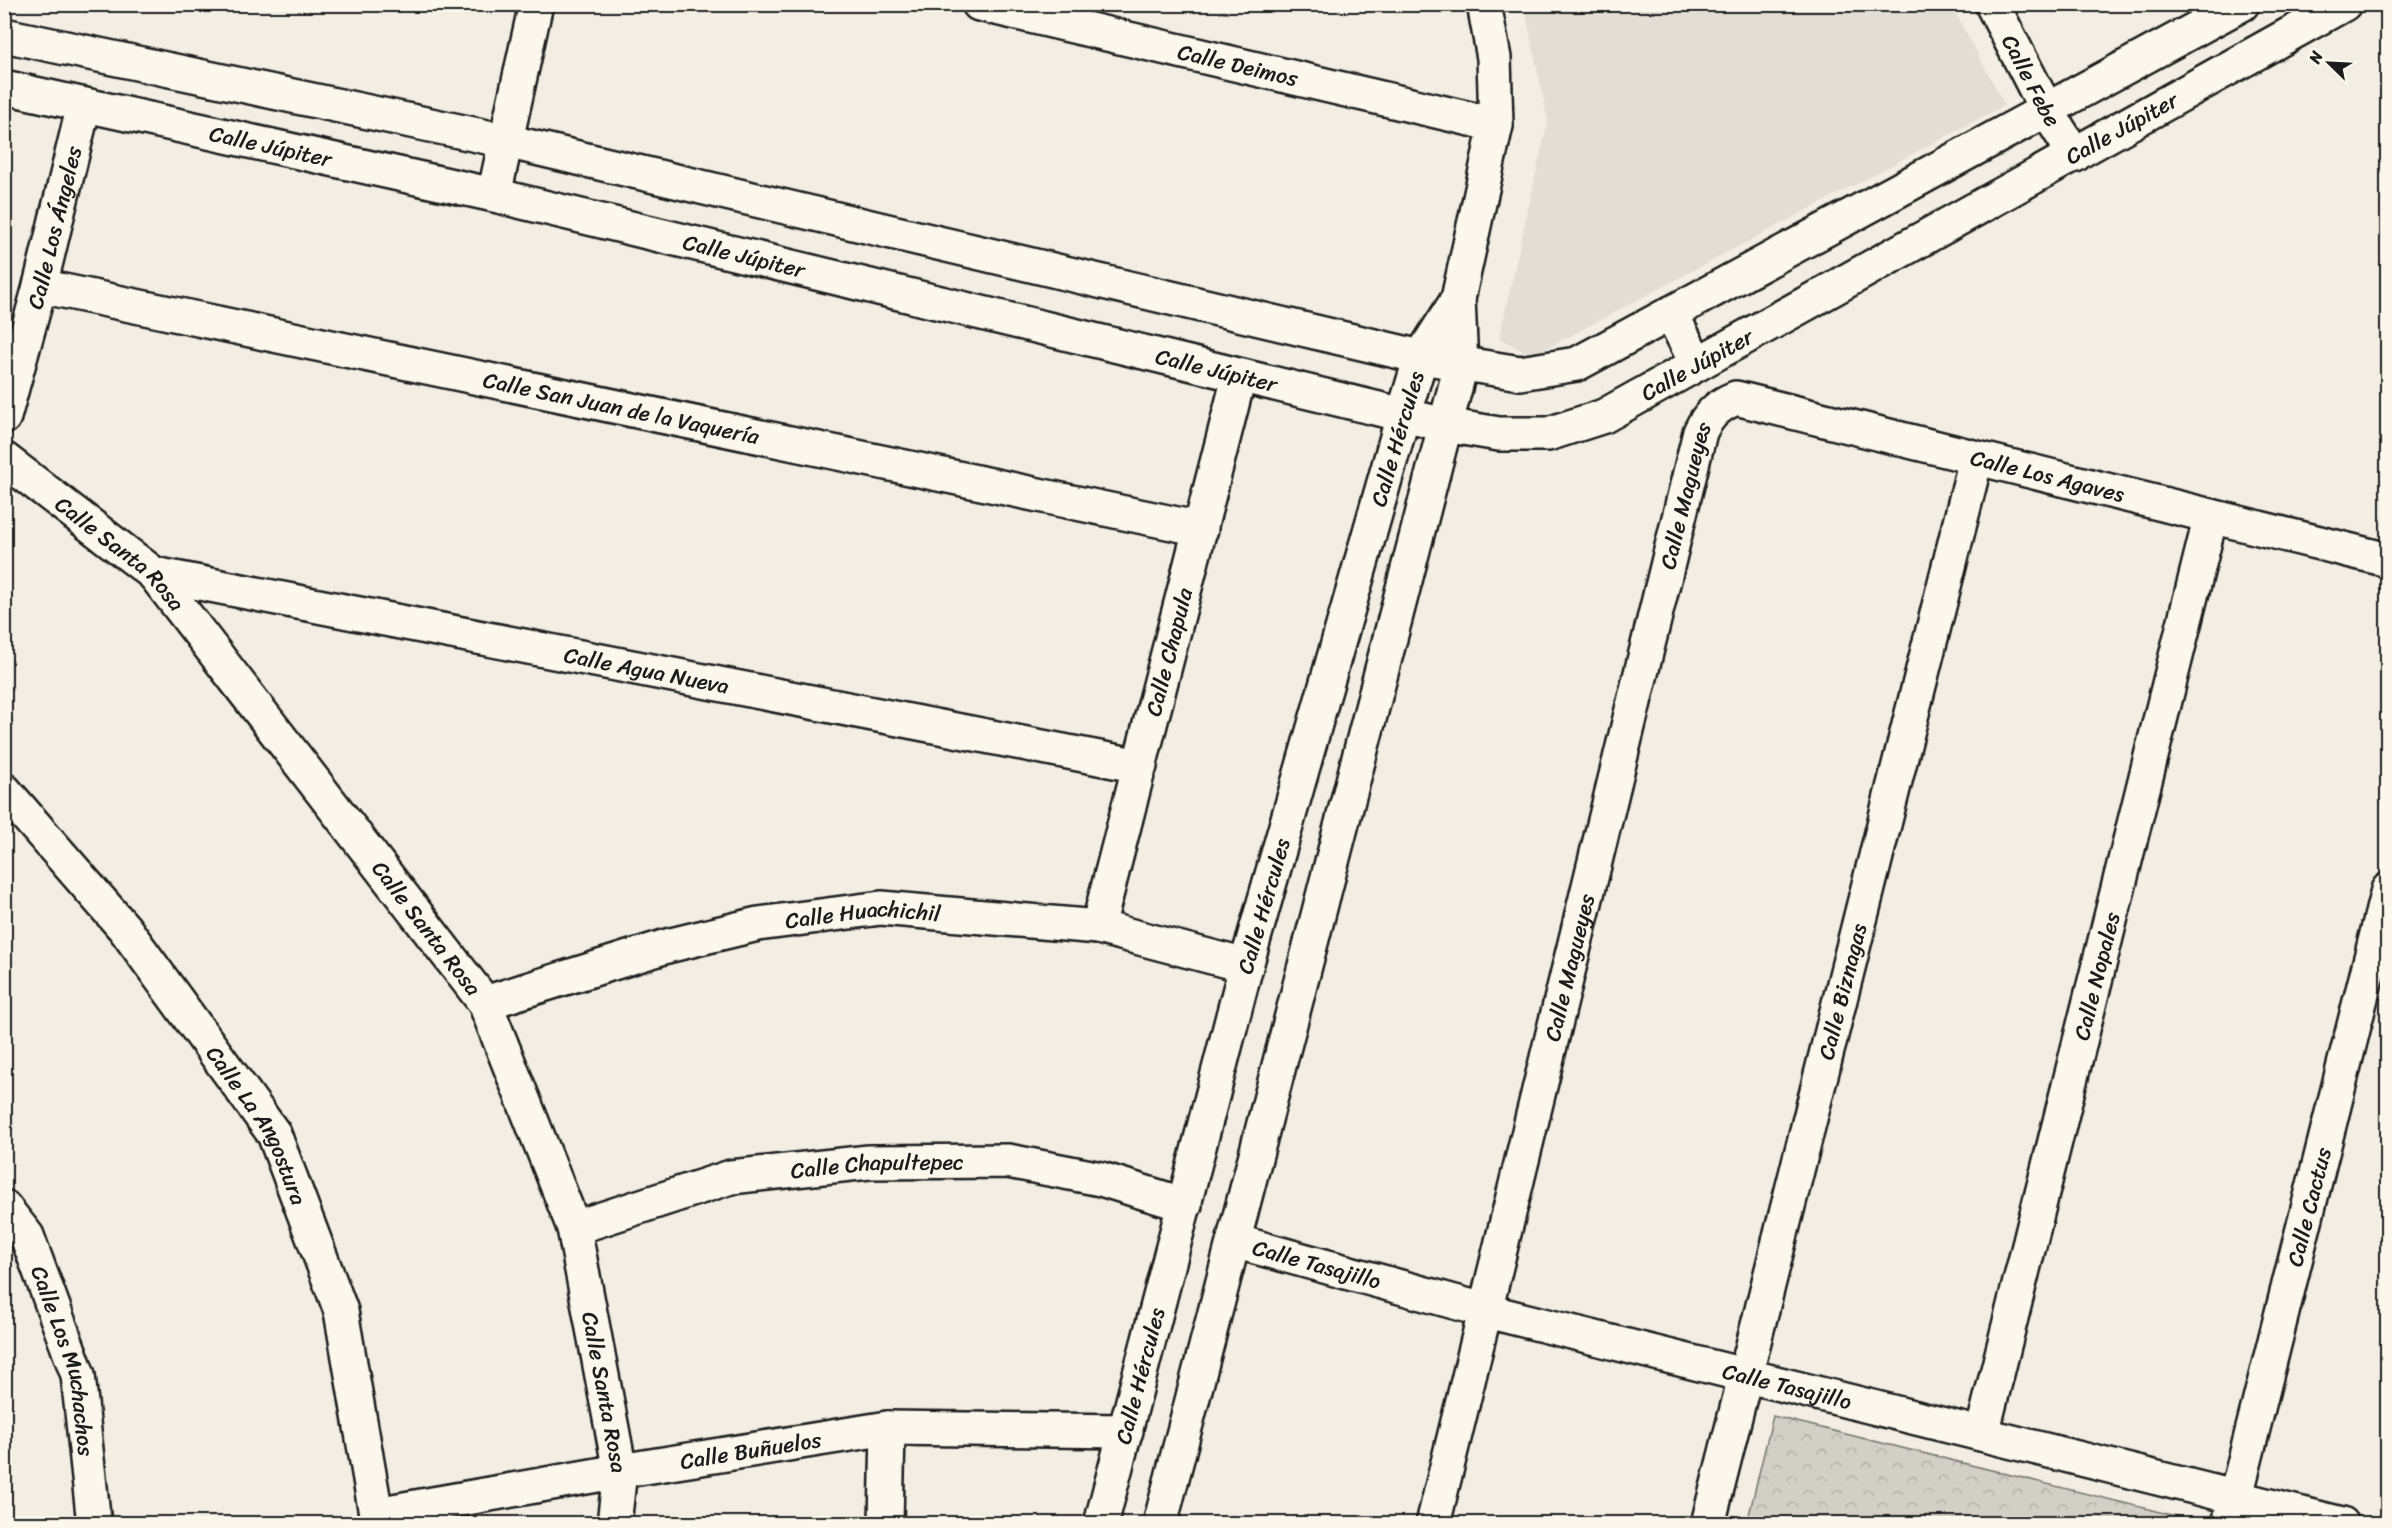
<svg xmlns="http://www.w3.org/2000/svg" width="2392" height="1528" viewBox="0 0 2392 1528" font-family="Sriracha,sans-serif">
<defs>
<pattern id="park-crowns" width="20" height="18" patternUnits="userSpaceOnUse" patternTransform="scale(1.5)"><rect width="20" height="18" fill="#d2cfc6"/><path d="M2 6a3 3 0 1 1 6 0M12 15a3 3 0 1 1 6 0" fill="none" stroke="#b4b1aa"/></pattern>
</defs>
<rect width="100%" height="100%" fill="#f2eee4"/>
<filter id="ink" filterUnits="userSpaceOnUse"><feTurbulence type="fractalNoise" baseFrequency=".0167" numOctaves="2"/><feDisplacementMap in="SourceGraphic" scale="12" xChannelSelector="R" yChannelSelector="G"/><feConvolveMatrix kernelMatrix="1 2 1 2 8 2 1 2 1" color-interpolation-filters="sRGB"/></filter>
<g filter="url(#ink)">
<polygon fill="#e2ded5" points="1524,5 1951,5 2005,105 1532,356 1499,338 1548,121"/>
<polygon fill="url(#park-crowns)" stroke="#777671" stroke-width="1.5" points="1773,1416 2197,1521 2197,1523 1747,1523"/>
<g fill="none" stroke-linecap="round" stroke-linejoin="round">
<g stroke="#1c1c1c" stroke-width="38">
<g id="minor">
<path id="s1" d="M979 4 1496 125"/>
<path id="s2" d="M1992 4 2047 111 2075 155"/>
<polyline points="4,35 506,141 1421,357 1520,373 1577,364 2242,4"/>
<path id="s3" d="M4 87 494 195 1445 425 1499 434H1548L1604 416 2344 4"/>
<polyline points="494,195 536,4"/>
<path id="s4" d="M40 286 1201 529"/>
<polyline points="1671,313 1697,364"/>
<path id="s5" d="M4 417 40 286 84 105"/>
<path id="s6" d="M4 459 154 574 485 1003 574 1228 620 1471 614 1524"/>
<path id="s7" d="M154 574 1140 766"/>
<path id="s8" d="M4 790 125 929 274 1134 341 1311 376 1514 375 1524"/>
<path id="s9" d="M1098 927 1239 377"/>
<path id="s10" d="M485 1003 667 946 758 924 881 908 1098 927 1246 966"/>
<path id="s11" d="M4 1207 27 1236 78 1375 94 1524"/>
<path id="s12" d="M574 1228 731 1177 869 1162 1008 1161 1101 1179 1185 1205"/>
<path id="s13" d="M1234 1241 1487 1311 2342 1524"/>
<path id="s14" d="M1982 1434 2211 516"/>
<path id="s15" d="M376 1514 620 1471 888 1428 1126 1431"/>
<polyline points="886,1524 888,1428"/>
<path id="s16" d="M1101 1524 1246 966 1403 416 1421 357 1458 299"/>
<polyline points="1160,1524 1461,365 1458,299 1496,125 1494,58 1484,4"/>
<path id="s17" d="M1433 1524 1700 432C1708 415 1718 405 1736 398L2388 560"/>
<path id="s18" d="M1708 1524 1976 459"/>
<path id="s19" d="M2229 1524 2388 890"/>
</g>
</g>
<use href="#minor" stroke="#fbf7ec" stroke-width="33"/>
</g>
</g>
<g text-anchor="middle" stroke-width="6" stroke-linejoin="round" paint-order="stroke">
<g font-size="22" fill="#1c1c1c" stroke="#fbf7ec">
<text dy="8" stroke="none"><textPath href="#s1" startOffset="266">Calle Deimos</textPath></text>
<text dy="8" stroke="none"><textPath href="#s2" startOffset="86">Calle Febe</textPath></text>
<text dy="8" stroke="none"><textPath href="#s3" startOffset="2235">Calle Júpiter</textPath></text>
<text dy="8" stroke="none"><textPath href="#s3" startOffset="273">Calle Júpiter</textPath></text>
<text dy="8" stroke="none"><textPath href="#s5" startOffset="196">Calle Los Ángeles</textPath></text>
<text dy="8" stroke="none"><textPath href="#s3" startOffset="759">Calle Júpiter</textPath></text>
<text dy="8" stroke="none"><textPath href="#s3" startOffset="1749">Calle Júpiter</textPath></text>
<text dy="8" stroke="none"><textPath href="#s3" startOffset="1245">Calle Júpiter</textPath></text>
<text dy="8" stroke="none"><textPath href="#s4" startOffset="594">Calle San Juan de la Vaquería</textPath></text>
<text dy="8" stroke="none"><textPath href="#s16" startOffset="1125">Calle Hércules</textPath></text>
<text dy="8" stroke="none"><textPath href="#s17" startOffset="1496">Calle Los Agaves</textPath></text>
<text dy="8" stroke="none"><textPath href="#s17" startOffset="1059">Calle Magueyes</textPath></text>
<text dy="8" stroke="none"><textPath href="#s6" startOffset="150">Calle Santa Rosa</textPath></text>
<text dy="8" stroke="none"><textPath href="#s9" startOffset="284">Calle Chapula</textPath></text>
<text dy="8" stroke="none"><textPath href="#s7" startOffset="502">Calle Agua Nueva</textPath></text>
<text dy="8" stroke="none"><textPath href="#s16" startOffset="639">Calle Hércules</textPath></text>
<text dy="8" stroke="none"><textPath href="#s10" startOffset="390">Calle Huachichil</textPath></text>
<text dy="8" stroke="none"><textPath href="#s6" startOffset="636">Calle Santa Rosa</textPath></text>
<text dy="8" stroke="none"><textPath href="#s17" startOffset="573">Calle Magueyes</textPath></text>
<text dy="8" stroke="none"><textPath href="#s14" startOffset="472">Calle Nopales</textPath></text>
<text dy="8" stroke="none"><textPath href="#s18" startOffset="549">Calle Biznagas</textPath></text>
<text dy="8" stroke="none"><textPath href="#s8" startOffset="422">Calle La Angostura</textPath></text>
<text dy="8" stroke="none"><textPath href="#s12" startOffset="312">Calle Chapultepec</textPath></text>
<text dy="8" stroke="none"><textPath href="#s19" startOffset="327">Calle Cactus</textPath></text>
<text dy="8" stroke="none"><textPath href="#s13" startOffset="86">Calle Tasajillo</textPath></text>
<text dy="8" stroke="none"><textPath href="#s11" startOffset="168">Calle Los Muchachos</textPath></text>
<text dy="8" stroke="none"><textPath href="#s16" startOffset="153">Calle Hércules</textPath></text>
<text dy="8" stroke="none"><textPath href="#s13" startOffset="572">Calle Tasajillo</textPath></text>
<text dy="8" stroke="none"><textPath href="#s6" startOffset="1140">Calle Santa Rosa</textPath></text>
<text dy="8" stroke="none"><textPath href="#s15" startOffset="380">Calle Buñuelos</textPath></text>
</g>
</g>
<rect width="2392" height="1528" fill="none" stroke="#fbf7ec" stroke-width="24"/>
<rect x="12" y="12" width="2368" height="1504" fill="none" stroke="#1c1c1c" stroke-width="2" filter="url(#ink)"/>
<g transform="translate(2329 63) rotate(294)" stroke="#fbf7ec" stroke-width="4.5" paint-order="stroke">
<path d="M0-4.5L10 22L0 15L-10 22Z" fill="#1c1c1c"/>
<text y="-9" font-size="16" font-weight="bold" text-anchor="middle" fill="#1c1c1c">N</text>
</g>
</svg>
